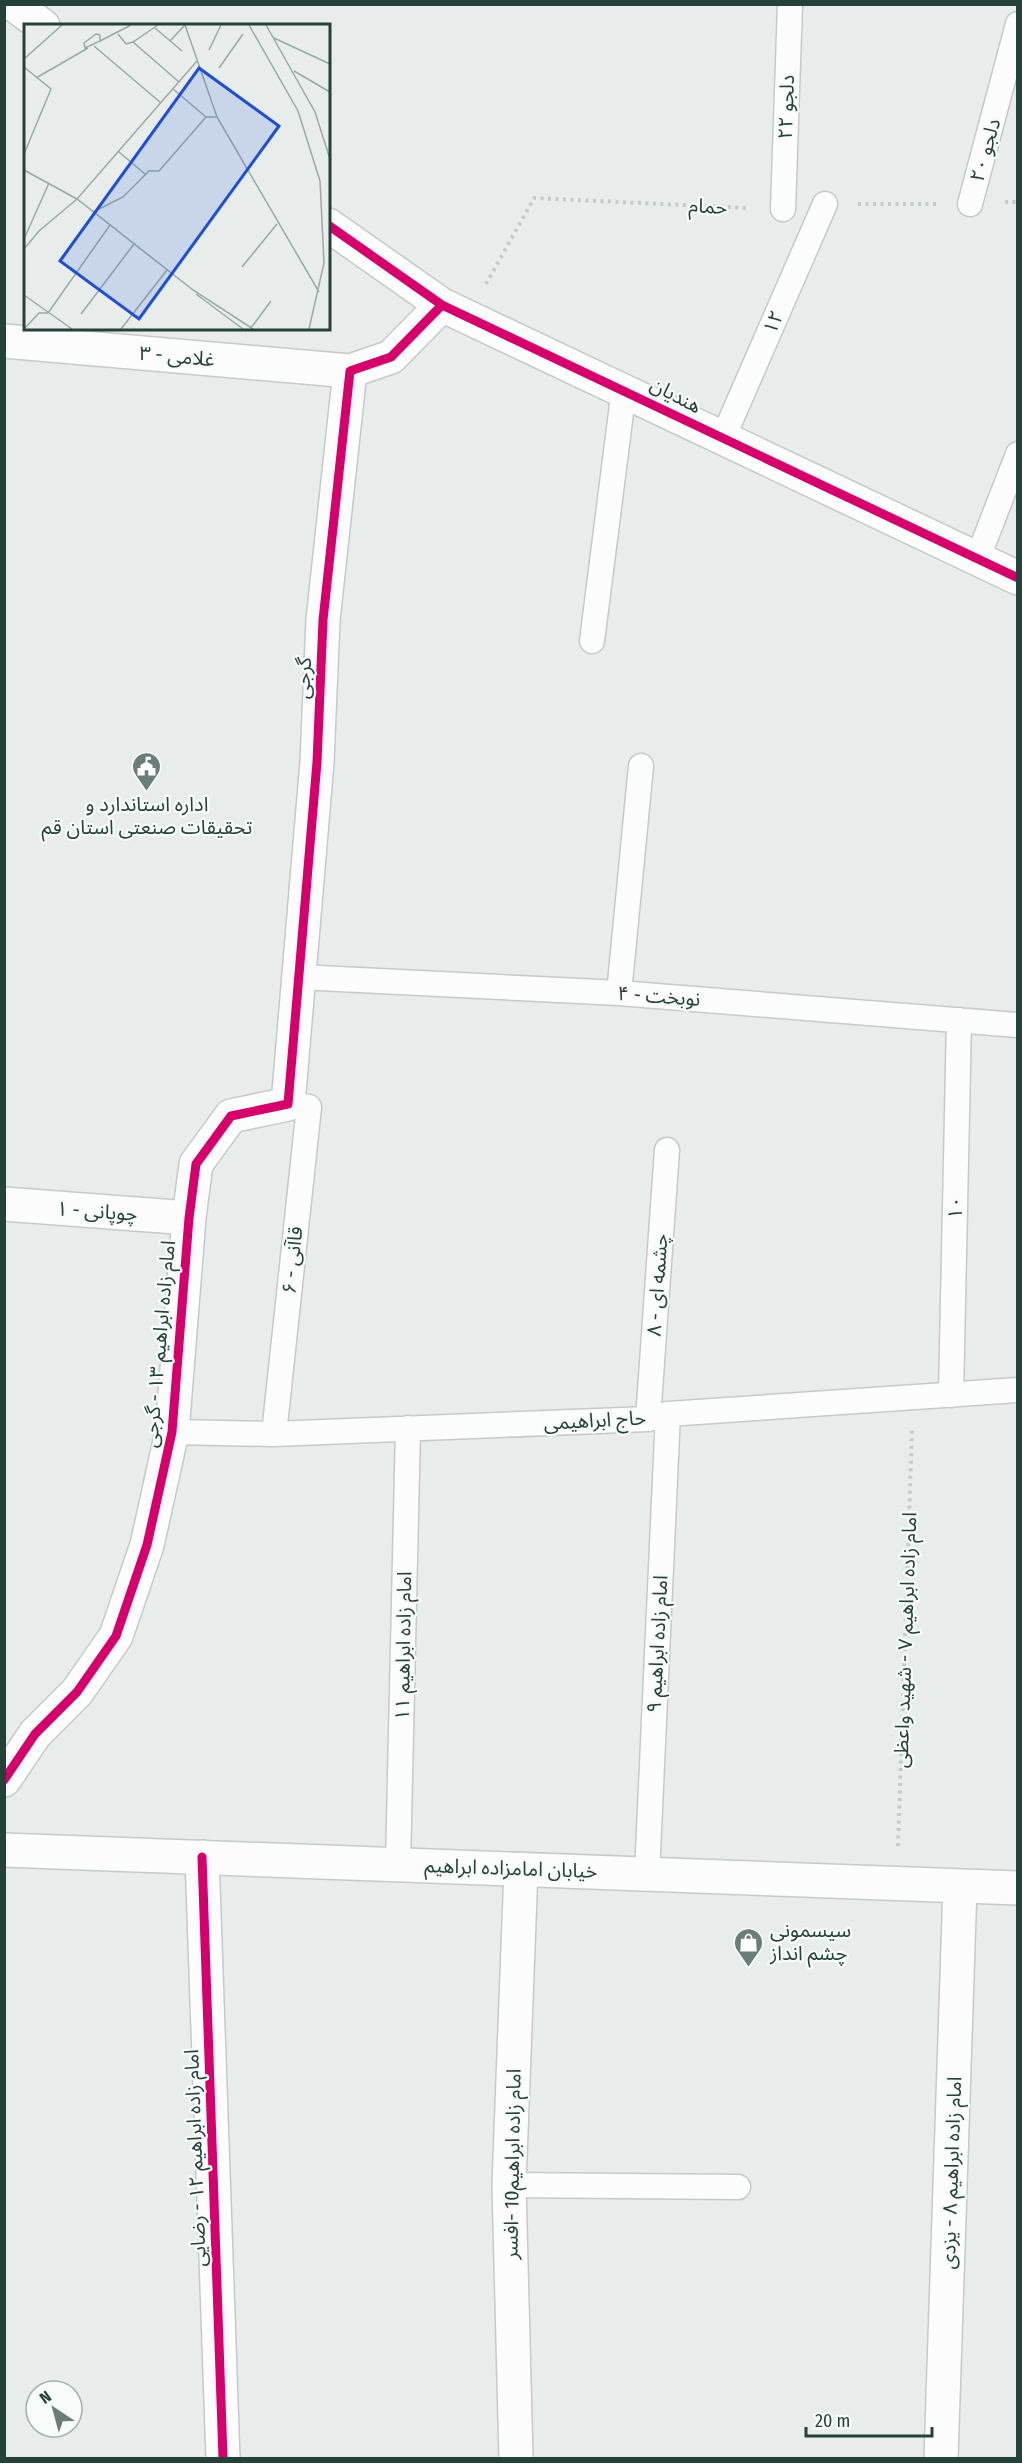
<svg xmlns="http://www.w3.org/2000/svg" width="1022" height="2463" viewBox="0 0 1022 2463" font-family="'Fira Sans Condensed','Noto Sans Arabic',sans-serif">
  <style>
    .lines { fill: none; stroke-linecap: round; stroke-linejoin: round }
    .lane-casing { stroke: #c5cac8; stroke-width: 27 }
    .street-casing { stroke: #c5cac8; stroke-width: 36 }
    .secondary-casing { stroke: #c3cbc8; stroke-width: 36 }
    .path { stroke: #c3ccca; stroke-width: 4; stroke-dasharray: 3 4.5; stroke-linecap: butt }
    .lane { stroke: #fcfcfc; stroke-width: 24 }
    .street { stroke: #fcfcfc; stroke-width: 33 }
    .secondary { stroke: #fcfcfc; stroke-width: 33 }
    .cycleway-casing { stroke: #f7fbf9; stroke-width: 13 }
    .cycleway { stroke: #d6006c; stroke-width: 9 }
    .labels { text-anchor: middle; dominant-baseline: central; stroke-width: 4.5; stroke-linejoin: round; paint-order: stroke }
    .street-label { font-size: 20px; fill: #24423a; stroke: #f7fbf9 }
    .poi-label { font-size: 20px; fill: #24423a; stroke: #f7fbf9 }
    .inset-road { fill: none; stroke: #9aa9a4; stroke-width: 1.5 }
    .view { fill: #1d4ed8; fill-opacity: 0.15; stroke: #1d4ed8; stroke-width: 3 }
    .inset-edge { fill: none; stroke: #24423a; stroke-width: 3 }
  </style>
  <rect width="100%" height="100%" fill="#e8edeb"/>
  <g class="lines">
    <defs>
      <path id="lane" d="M970,204L1018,24
        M783,209L790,4
        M722,440L825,204
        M977,560L1018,454
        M592,641L624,389
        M299,977L619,993L1018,1025
        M619,993L641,766
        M951,1395L959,1020
        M648,1419L667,1150
        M172,1432L274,1434L648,1419L668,1414L1018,1390
        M274,1434L309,1107L288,1104
        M398,1864L408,1428
        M647,1874L668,1414
        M509,2185L738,2187"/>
      <path id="street" d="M4,341L350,371
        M4,1204L189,1218
        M4,1780L35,1734L77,1692L116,1636L147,1545L172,1432L189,1218L196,1164L231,1116L288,1104L317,762L323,620L350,371L391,357L442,305
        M202,1857L223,2458
        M516,2458L509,2185L521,1869
        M941,2458L960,1887"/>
      <path id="secondary" d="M13,4L43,26
        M328,225L442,305L1018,578
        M4,1850L1018,1888"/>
    </defs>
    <!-- lane casing -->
    <use href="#lane" class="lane-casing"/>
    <!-- street casing -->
    <use href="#street" class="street-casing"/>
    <!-- secondary casing -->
    <use href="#secondary" class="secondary-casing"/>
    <!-- path -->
    <path class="path" d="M1005,202H1018
      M858,204H937
      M486,284L534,198L748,208
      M898,1846L912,1430"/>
    <!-- lane -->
    <use href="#lane" class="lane"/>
    <!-- street -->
    <use href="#street" class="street"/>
    <!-- secondary -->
    <use href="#secondary" class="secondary"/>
    <defs>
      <path id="cycleway" d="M328,225L442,305L1018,578
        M4,1780L35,1734L77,1692L116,1636L147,1545L172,1432L189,1218L196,1164L231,1116L288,1104L317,762L323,620L350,371L391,357L442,305
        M202,1857L223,2458"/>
    </defs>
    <!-- cycleway casing -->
    <use href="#cycleway" class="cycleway-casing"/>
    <!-- cycleway -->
    <use href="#cycleway" class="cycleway"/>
  </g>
  <!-- icons -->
  <defs>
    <symbol id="civic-pin" viewBox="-11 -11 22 30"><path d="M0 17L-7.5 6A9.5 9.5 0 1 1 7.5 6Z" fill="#697e78" stroke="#f7fbf9"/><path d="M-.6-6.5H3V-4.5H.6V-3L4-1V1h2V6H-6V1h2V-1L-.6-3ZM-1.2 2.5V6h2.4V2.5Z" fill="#fff"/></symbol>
    <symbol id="shop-pin" viewBox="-11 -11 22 30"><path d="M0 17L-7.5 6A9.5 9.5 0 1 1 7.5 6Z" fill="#697e78" stroke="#f7fbf9"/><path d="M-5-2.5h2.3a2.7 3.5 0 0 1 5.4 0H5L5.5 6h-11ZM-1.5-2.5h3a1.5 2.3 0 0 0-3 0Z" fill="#fff"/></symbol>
  </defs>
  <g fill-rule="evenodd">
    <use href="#civic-pin" x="130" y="750" width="33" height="45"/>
    <use href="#shop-pin" x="732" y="1926" width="33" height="45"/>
  </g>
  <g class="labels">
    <!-- street labels -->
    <g class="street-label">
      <text transform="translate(786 107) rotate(-88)">دلجو ۲۲</text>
      <text transform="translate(985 150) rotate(-74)">دلجو ۲۰</text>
      <text transform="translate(708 206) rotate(3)">حمام</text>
      <text transform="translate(773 322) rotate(-67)">۱۲</text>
      <text transform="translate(177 356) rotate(5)">۳ - غلامی</text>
      <text transform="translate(676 395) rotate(28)">هندیان</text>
      <text transform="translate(303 678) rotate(-87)">گرجی</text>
      <text transform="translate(659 996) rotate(4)">۴ - نوبخت</text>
      <text transform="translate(955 1208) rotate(-89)">۱۰</text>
      <text transform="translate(97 1211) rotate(4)">۱ - چوپانی</text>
      <text transform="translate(292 1260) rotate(-84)">۶ - قاآنی</text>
      <text transform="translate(657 1285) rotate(-86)">۸ - چشمه ای</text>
      <text transform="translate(159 1344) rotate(-85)">امام زاده ابراهیم ۱۳ - گرجی</text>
      <text transform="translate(595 1420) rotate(-3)">حاج ابراهیمی</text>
      <text transform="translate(905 1640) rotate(-88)">امام زاده ابراهیم ۷ - شهید واعظی</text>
      <text transform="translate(657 1644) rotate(-87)">امام زاده ابراهيم ۹</text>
      <text transform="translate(403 1646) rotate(-89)">امام زاده ابراهیم ۱۱</text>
      <text transform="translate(511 1868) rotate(2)">خیابان امامزاده ابراهیم</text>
      <text transform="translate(195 2158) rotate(-92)">امام زاده ابراهیم ۱۲ - رضایی</text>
      <text transform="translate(512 2164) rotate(-89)">امام زاده ابراهیم10 -افسر</text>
      <text transform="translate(951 2173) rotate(-88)">امام زاده ابراهیم ۸ - یزدی</text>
    </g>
    <!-- poi labels -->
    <g class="poi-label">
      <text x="147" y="804">اداره استاندارد و<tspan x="147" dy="23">تحقیقات صنعتی استان قم</tspan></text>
      <text x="770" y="1930" text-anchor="start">سیسمونی<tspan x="770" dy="23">چشم انداز</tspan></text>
    </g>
  </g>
  <!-- overview -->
  <g transform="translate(24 24)">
    <rect width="306" height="306" fill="#e8edeb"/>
    <path class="inset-road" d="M161,1L193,93L295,268M225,1L274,87L296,157L300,239L285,305M242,1L291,88L306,135M131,4L158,27M72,10L76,11V17L61,24L60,19ZM94,10L102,20L109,18L134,1M250,14L306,40M76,17L107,1M146,17L161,1M109,18L155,58M70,22L137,79M185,26L197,1M0,35L38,1M0,43L27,65L0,130M195,44L219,10M270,47L306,68M12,54L64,24M149,65L182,93M95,128L121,150M0,146L53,175L169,266L229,305M69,188L99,173L125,147H135L182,93H193M0,215L25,159M0,225L15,207L53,175L173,37M218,243L253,200M172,270L219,305M0,271L48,305M24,289L86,201M57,290L110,220M227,304L247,277M0,305L15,289H24M97,305L143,246"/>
    <path class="view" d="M175,44L255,102L115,295L36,237Z"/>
    <rect width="306" height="306" class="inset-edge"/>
  </g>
  <!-- border -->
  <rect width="1022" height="2463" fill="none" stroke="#24423a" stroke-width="12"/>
  <!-- north arrow -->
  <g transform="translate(54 2409) rotate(324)"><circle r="28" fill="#f7fbf9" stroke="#a3b1ad" stroke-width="1.5"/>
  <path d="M0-4.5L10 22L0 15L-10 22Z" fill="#697e78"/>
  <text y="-9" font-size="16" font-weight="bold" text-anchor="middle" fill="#24423a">N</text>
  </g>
  <!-- scale -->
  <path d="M806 2427v9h126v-9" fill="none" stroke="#24423a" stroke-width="3"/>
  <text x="815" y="2427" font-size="18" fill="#24423a" stroke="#f7fbf9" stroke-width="4.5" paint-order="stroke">20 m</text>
</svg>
